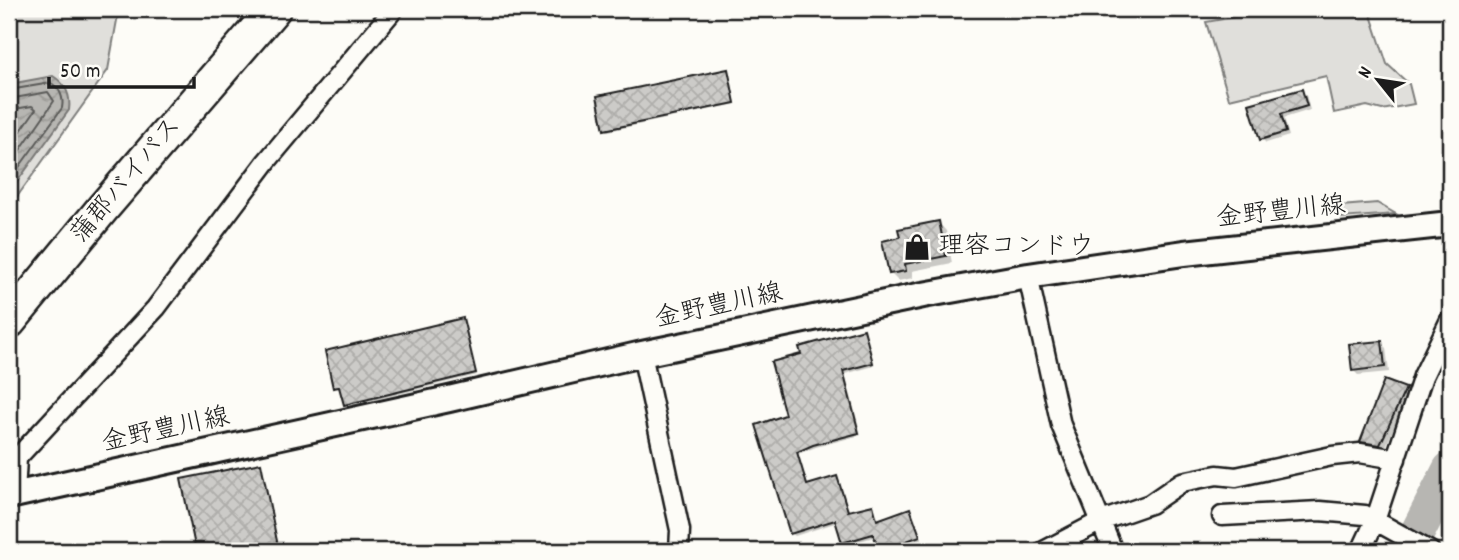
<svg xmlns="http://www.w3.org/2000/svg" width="1459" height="560" viewBox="0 0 1459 560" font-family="Dekko,'Klee One',sans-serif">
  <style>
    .green { fill: #e0dfdb; stroke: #7e7e7c; stroke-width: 2 }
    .water { fill: url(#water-waves); stroke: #797876; stroke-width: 2 }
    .shadow { fill: #0003 }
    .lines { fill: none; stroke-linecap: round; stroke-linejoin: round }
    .shore { stroke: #5a5a58; stroke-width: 2 }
    .river { stroke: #b7b6b2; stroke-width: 35 }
    .building { fill: url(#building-cross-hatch); stroke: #1c1c1c; stroke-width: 2 }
    .street-casing { stroke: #1c1c1c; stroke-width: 23 }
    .secondary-casing { stroke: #1c1c1c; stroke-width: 30 }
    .highway-casing { stroke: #1c1c1c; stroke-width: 37 }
    .street { stroke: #fdfcf7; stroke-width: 18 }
    .secondary { stroke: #fdfcf7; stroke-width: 24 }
    .highway { stroke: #fdfcf7; stroke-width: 32 }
    .labels { text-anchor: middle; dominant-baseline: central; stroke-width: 5; stroke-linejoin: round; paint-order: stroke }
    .street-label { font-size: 26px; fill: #1c1c1c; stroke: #fdfcf7 }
    .poi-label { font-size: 26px; fill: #1c1c1c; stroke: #fdfcf7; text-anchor: start }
  </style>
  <defs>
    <pattern id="water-waves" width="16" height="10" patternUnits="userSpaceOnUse" patternTransform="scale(1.75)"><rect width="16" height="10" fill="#b7b6b2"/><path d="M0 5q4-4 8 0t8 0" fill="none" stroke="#9d9c98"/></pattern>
    <pattern id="building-cross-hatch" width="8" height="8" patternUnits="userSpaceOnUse" patternTransform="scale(1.75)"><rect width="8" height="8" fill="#cccbc8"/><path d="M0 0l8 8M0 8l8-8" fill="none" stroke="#afaeab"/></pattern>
  </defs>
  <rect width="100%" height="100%" fill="#fdfcf7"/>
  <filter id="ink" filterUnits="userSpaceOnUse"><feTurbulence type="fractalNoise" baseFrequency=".0143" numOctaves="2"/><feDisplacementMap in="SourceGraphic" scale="14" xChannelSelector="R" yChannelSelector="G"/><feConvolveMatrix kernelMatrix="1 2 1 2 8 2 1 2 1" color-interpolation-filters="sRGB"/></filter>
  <g filter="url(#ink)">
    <!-- green -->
    <path class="green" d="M9,9H119L108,70L9,208Z
      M1282,9H1369L1387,64L1409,84L1414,104L1382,110L1367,106L1334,113L1326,76L1229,99L1206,22Z
      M1377,203L1396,214L1341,218V206Z"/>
    <!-- water -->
    <path class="water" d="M53,76C66,84 71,95 69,110L9,193V84Z"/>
    <!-- shadow -->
    <path class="shadow" d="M728,70L736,104L608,131L606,129Z
      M1301,91L1306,95L1310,110L1284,118L1289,136L1266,143L1262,139L1251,105Z
      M939,223L946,231L952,263L912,271L913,278L898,281L890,273L902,239Z
      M462,320L477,375L347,406L345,404L342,388L335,387Z
      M863,331L866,334L874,366L845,374L861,435L816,447L798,454L808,486L836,478L839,481L849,513L872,507L878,521L909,510L912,512L922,539L889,551L881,550L874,537L846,545L838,522L795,536L792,534L758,426L787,417L803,355Z
      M1381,343L1386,348L1389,372L1358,375L1353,370Z
      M1405,390L1410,395L1403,411L1401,410L1385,449L1367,446L1362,441Z
      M261,464L280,551H198L183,481Z"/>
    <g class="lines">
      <!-- shore -->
      <path class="shore" d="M9,90L51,83C60,88 64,98 62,108L9,181
        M9,99L48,92L54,101L9,166
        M9,110L32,106L36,109L9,148"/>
      <!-- river -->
      <path class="river" d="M1408,551L1450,469"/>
    </g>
    <!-- building -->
    <path class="building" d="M728,69L735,103L604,130L597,96Z
      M1302,89L1307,106L1281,114L1286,132L1260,140L1249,104Z
      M939,221L946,256L905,264L906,271L889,274L882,241L900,237L898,229Z
      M463,318L476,373L344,405L339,387L333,388L325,351Z
      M864,329L873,363L843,371L859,433L813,445L797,452L807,485L837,476L848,511L873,505L877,520L910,508L920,536L880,551L873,534L842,543L835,520L790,534L756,425L785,415L771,362L801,354L799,347Z
      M1382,341L1385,367L1352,371L1349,344Z
      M1384,380L1406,388L1380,445L1360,442Z
      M261,463L279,551H196L181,479Z"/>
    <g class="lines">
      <defs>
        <path id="street" d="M1028,276L1061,425L1113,551
          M642,354L680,530L679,551
          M15,494L17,458L156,308L267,161L394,9
          M1222,516L1320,511L1365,515L1430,551
          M1044,551L1101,521L1150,504L1182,482L1217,475L1236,477L1332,456L1360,453L1396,459
          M1361,551L1375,521L1423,376L1450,320"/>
        <path id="secondary" d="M9,496L449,399L642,354L923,295L1028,276L1184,253L1450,224"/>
        <path id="highway" d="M9,322L103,208L274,9"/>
      </defs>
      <!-- street casing -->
      <use href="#street" class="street-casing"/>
      <!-- secondary casing -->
      <use href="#secondary" class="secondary-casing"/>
      <!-- highway casing -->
      <use href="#highway" class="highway-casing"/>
      <!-- street -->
      <use href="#street" class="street"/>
      <!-- secondary -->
      <use href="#secondary" class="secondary"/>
      <!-- highway -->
      <use href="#highway" class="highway"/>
    </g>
  </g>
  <!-- icons -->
  <defs>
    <symbol id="shop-bare" viewBox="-9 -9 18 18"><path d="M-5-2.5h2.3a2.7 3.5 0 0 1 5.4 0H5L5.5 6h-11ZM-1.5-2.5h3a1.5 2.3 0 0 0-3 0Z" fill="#1c1c1c" stroke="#fdfcf7" stroke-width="2.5" paint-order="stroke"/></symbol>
  </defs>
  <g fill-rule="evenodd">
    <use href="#shop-bare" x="898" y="228" width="38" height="38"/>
  </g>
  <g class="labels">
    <!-- street labels -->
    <g class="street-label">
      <text transform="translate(127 181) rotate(-50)">蒲郡バイパス</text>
      <text transform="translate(1281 213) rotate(-6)">金野豊川線</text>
      <text transform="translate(719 307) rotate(-12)">金野豊川線</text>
      <text transform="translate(166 431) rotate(-12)">金野豊川線</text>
    </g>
    <!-- poi labels -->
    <g class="poi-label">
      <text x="938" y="247">理容コンドウ</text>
    </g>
  </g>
  <!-- margin -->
  <rect width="1459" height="560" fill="none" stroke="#fdfcf7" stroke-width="35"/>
  <rect x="18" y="18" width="1424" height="525" fill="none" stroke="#1c1c1c" stroke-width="2.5" filter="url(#ink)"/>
  <!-- north arrow -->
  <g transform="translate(1378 80) rotate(300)" stroke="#fdfcf7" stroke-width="5" paint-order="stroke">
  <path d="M0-5L12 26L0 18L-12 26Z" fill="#1c1c1c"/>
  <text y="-10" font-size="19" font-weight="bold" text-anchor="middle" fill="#1c1c1c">N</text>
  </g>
  <!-- scale -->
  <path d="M49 77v10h145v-10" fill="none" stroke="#1c1c1c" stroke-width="3.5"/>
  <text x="60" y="77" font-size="21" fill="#1c1c1c" stroke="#fdfcf7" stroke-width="5" paint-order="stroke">50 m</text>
</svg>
